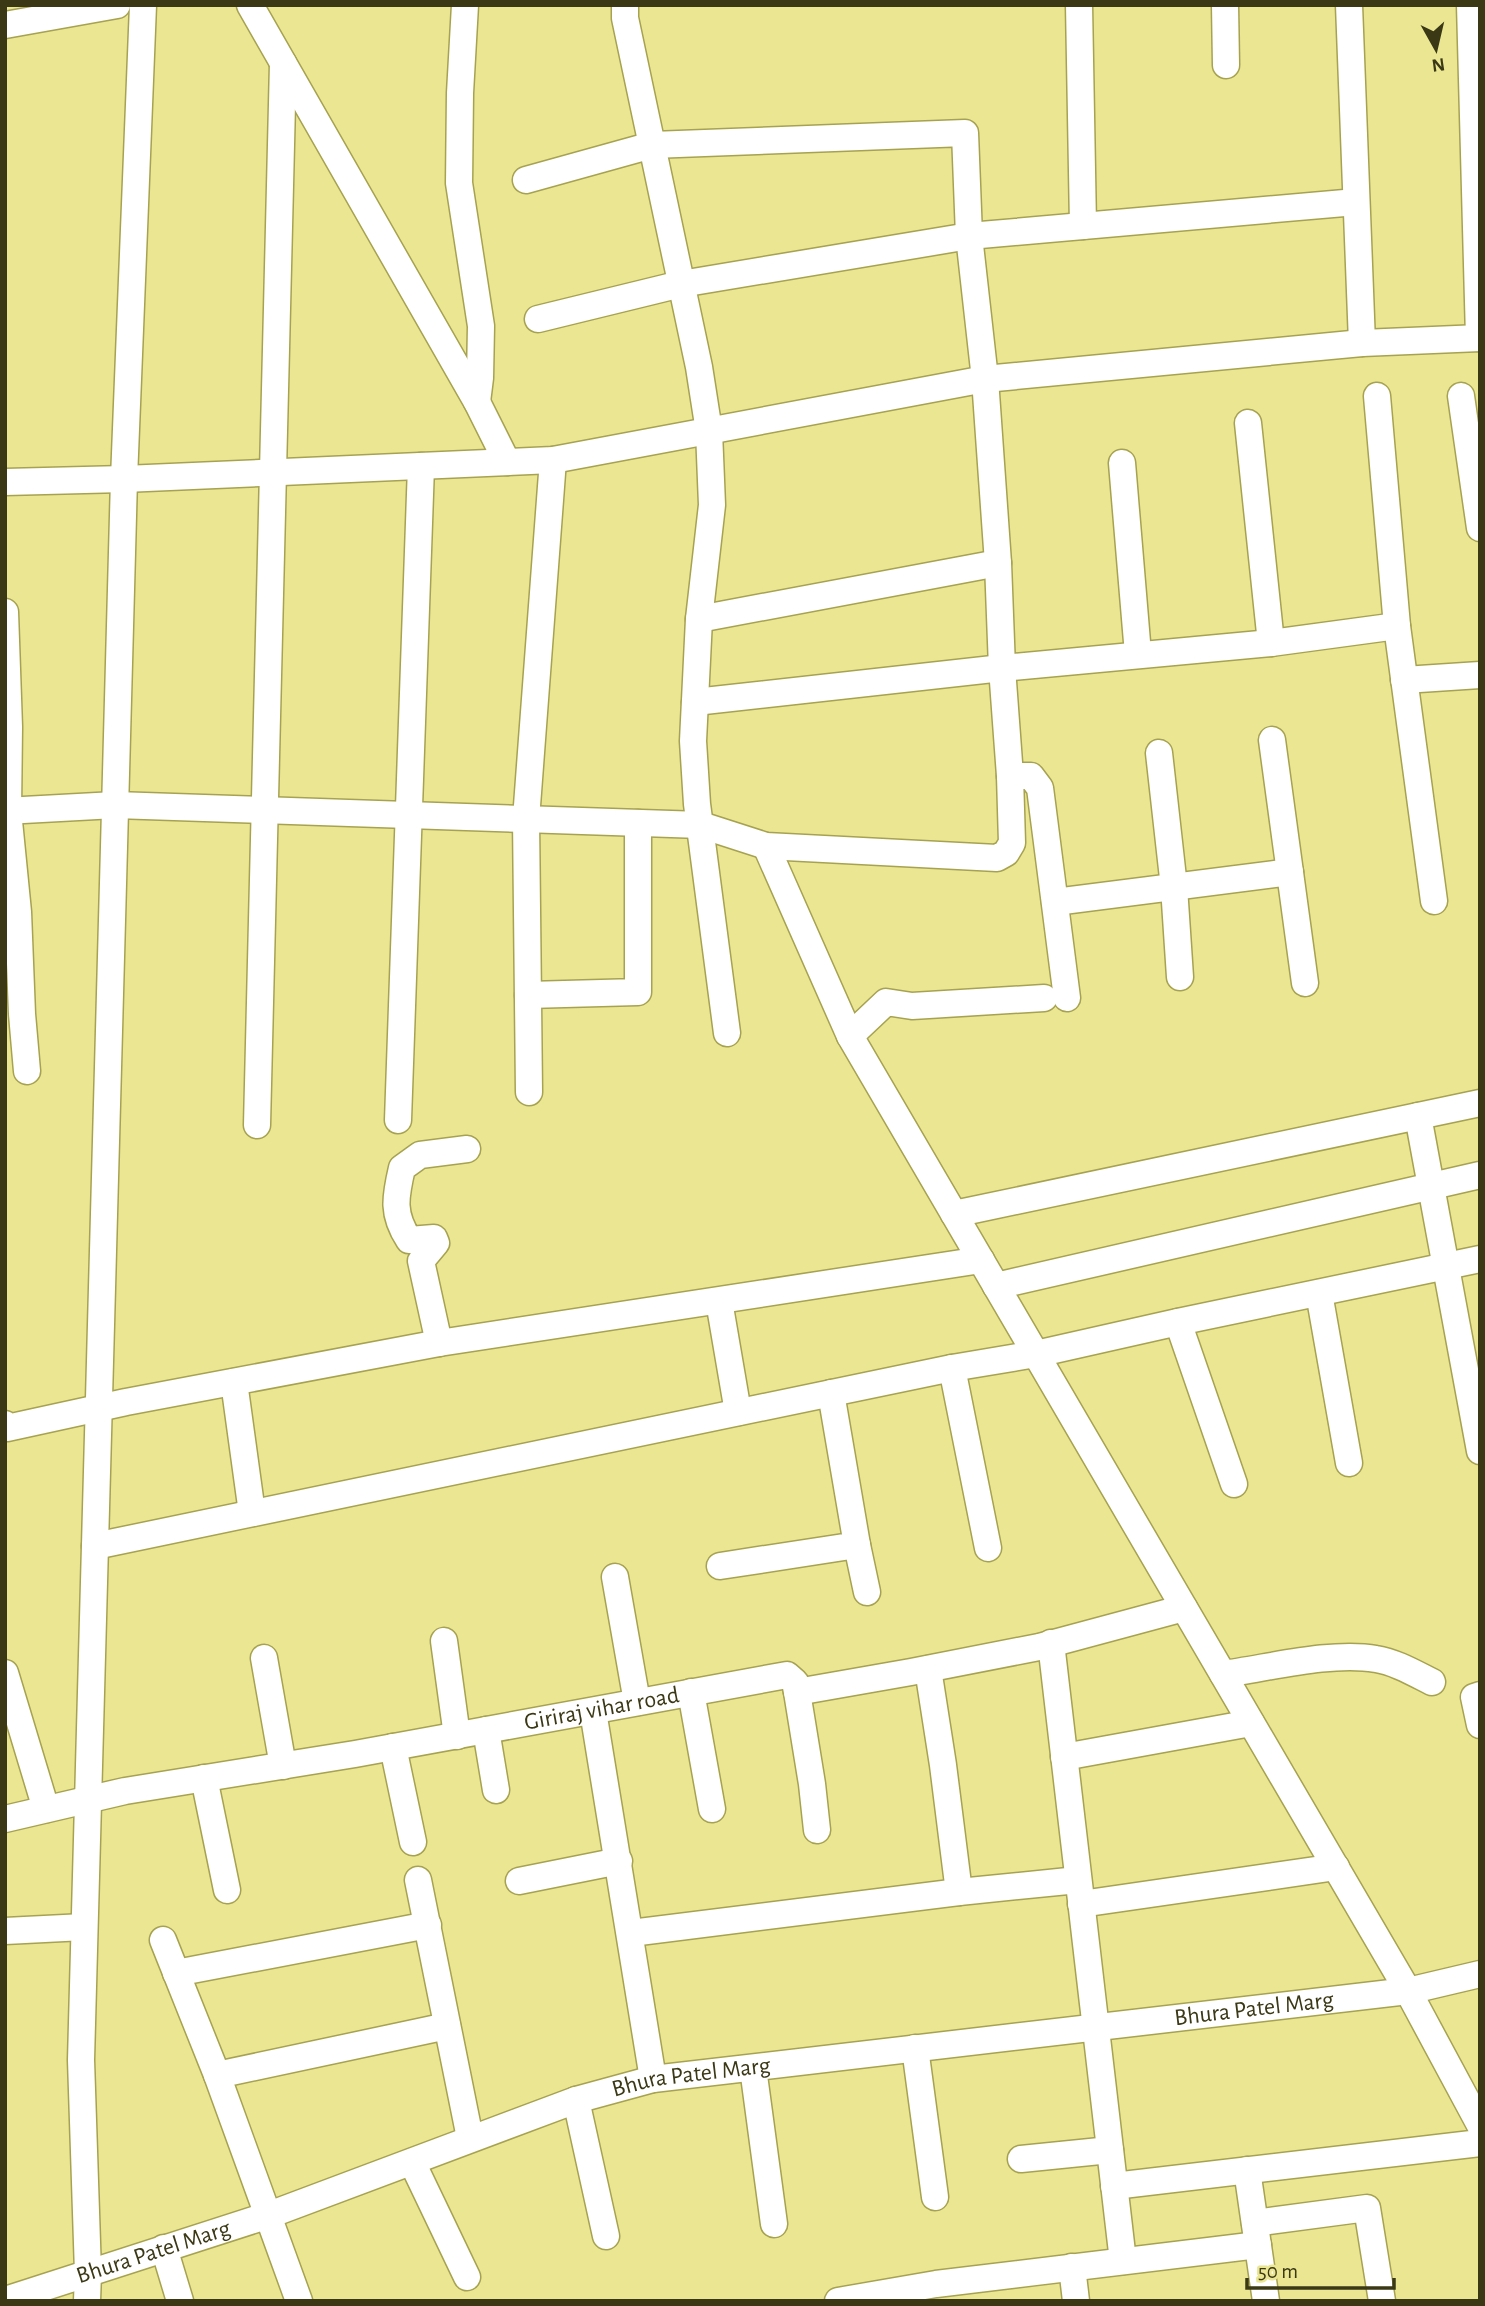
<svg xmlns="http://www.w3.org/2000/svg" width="1485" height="2306" viewBox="0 0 1485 2306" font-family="'Alegreya Sans',sans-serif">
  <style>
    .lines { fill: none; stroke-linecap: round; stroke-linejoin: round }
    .minor-casing { stroke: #a7a250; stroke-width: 29 }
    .minor { stroke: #fff; stroke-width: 26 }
    .labels { text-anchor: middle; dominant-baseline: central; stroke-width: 6; stroke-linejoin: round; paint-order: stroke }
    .street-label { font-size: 24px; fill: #3a3815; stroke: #eae692 }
  </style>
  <rect width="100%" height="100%" fill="#eae692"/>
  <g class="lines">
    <defs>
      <g id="minor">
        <path d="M250,5L477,402L507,462"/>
        <path d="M465,5L460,93L459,183L481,326L480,378L477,402"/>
        <path d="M625,5V18L699,367L709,431L712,505L699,619L693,741L697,804L727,1033"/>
        <path d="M1079,5L1083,226"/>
        <path d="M1225,5L1226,65"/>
        <path d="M1349,5L1362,343"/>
        <path d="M1470,5L1479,338"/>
        <path d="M5,25L117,5"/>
        <path d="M538,319L681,284L969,236L1356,202"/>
        <path d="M1377,396L1397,626L1434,901"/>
        <path d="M1461,396L1480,528"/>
        <path d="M1248,423L1271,643"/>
        <path d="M1122,463L1138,654"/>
        <path d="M5,482L124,479L553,460L985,379L1362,343L1480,338"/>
        <path d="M5,612L9,727L8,811L18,912L22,1014L27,1071"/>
        <path d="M699,619L998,563"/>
        <path d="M1404,680L1480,675"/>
        <path d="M695,702L1002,668L1271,643L1397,626"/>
        <path d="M1272,740L1305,983"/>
        <path d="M1159,753L1174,887L1180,977"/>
        <path d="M1010,776H1031L1040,788L1067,998"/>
        <path d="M5,811L115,805L701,825L766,846L997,858L1006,853L1012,843L1010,776L1002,668L998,563L985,379L969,236L965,133L652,145L526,180"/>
        <path d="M766,846L850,1036L886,1002L912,1006L1044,998"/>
        <path d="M1055,902L1290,872"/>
        <path d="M528,995L638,992V823"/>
        <path d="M850,1036L1408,1991L1480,2125"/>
        <path d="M529,1092L526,819L553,460"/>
        <path d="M1418,1116L1480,1451"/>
        <path d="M398,1120L421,466"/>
        <path d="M257,1125L283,63"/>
        <path d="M954,1214L1480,1103"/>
        <path d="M996,1286L1480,1175"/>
        <path d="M1319,1293L1349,1463"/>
        <path d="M719,1301L738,1412"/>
        <path d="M1178,1322L1234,1484"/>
        <path d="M439,1343L421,1261L436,1243L434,1238L409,1240C392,1214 395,1198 402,1168L420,1155L467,1149"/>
        <path d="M952,1368L988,1548"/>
        <path d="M234,1382L252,1513"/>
        <path d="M5,1424L7,1428L126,1402L439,1343L981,1260"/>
        <path d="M857,1545L867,1592"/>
        <path d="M95,1546L952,1368L1036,1354L1178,1322L1480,1259"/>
        <path d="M720,1566L857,1545L831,1393"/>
        <path d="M615,1577L637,1702"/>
        <path d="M444,1641L457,1736"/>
        <path d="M1051,1643L1123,2261"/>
        <path d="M264,1658L283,1766"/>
        <path d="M928,1669L943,1765L959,1892"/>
        <path d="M5,1673L46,1809"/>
        <path d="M1223,1674C1268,1668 1332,1651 1376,1659C1395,1662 1414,1673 1432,1682"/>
        <path d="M691,1692L712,1809"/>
        <path d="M797,1692L812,1784L817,1830"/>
        <path d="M1480,1695L1474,1697L1480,1725"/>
        <path d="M593,1711L653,2079"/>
        <path d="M486,1730L496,1790"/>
        <path d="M393,1747L413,1842"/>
        <path d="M1064,1757L1251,1723"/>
        <path d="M204,1778L227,1890"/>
        <path id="s1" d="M5,1819L125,1791L355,1754L787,1675L795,1682L797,1692L911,1672L1039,1647L1184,1608"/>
        <path d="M418,1880L470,2138"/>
        <path d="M519,1881L619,1861"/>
        <path d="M1081,1904L1336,1867"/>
        <path d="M5,1931L84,1927"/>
        <path d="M631,1933L959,1892L1078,1880"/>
        <path d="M163,1940L217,2075L299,2301"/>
        <path d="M176,1973L428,1925"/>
        <path d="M915,2048L935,2197"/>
        <path d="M753,2068L774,2224"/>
        <path d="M217,2075L447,2026"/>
        <path d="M576,2100L606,2236"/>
        <path d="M1021,2159L1110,2150"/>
        <path d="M412,2162L467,2277"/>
        <path d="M1247,2170L1266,2301"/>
        <path d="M1114,2186L1480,2143"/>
        <path d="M1255,2223L1367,2208L1382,2301"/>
        <path d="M164,2248L180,2301"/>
        <path d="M1072,2267L1076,2301"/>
        <path id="s2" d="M5,2300L269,2215L576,2100L653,2079L1408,1991L1480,1974"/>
        <path d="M87,2301L88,2273L81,2060L124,479L143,5"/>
        <path d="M838,2301L936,2284L1258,2245"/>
      </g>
    </defs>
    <!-- minor casing -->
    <use href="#minor" class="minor-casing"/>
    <!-- minor -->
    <use href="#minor" class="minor"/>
  </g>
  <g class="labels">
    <!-- street labels -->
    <g class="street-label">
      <text stroke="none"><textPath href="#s1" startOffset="607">Giriraj vihar road</textPath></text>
      <text stroke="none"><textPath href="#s2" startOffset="1290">Bhura Patel Marg</textPath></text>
      <text stroke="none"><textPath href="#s2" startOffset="723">Bhura Patel Marg</textPath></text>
      <text stroke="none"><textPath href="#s2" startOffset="156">Bhura Patel Marg</textPath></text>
    </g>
  </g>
  <!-- border -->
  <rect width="1485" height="2306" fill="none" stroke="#3a3815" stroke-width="14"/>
  <!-- north arrow -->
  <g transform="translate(1436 49) rotate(172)" stroke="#eae692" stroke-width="5" paint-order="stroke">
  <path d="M0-5L12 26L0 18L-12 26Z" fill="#3a3815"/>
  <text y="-10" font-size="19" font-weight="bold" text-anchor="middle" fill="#3a3815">N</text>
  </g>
  <!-- scale -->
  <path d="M1247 2278v10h147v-10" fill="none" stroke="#3a3815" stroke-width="3.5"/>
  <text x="1258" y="2278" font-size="21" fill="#3a3815" stroke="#eae692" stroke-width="5" paint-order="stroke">50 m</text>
</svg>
